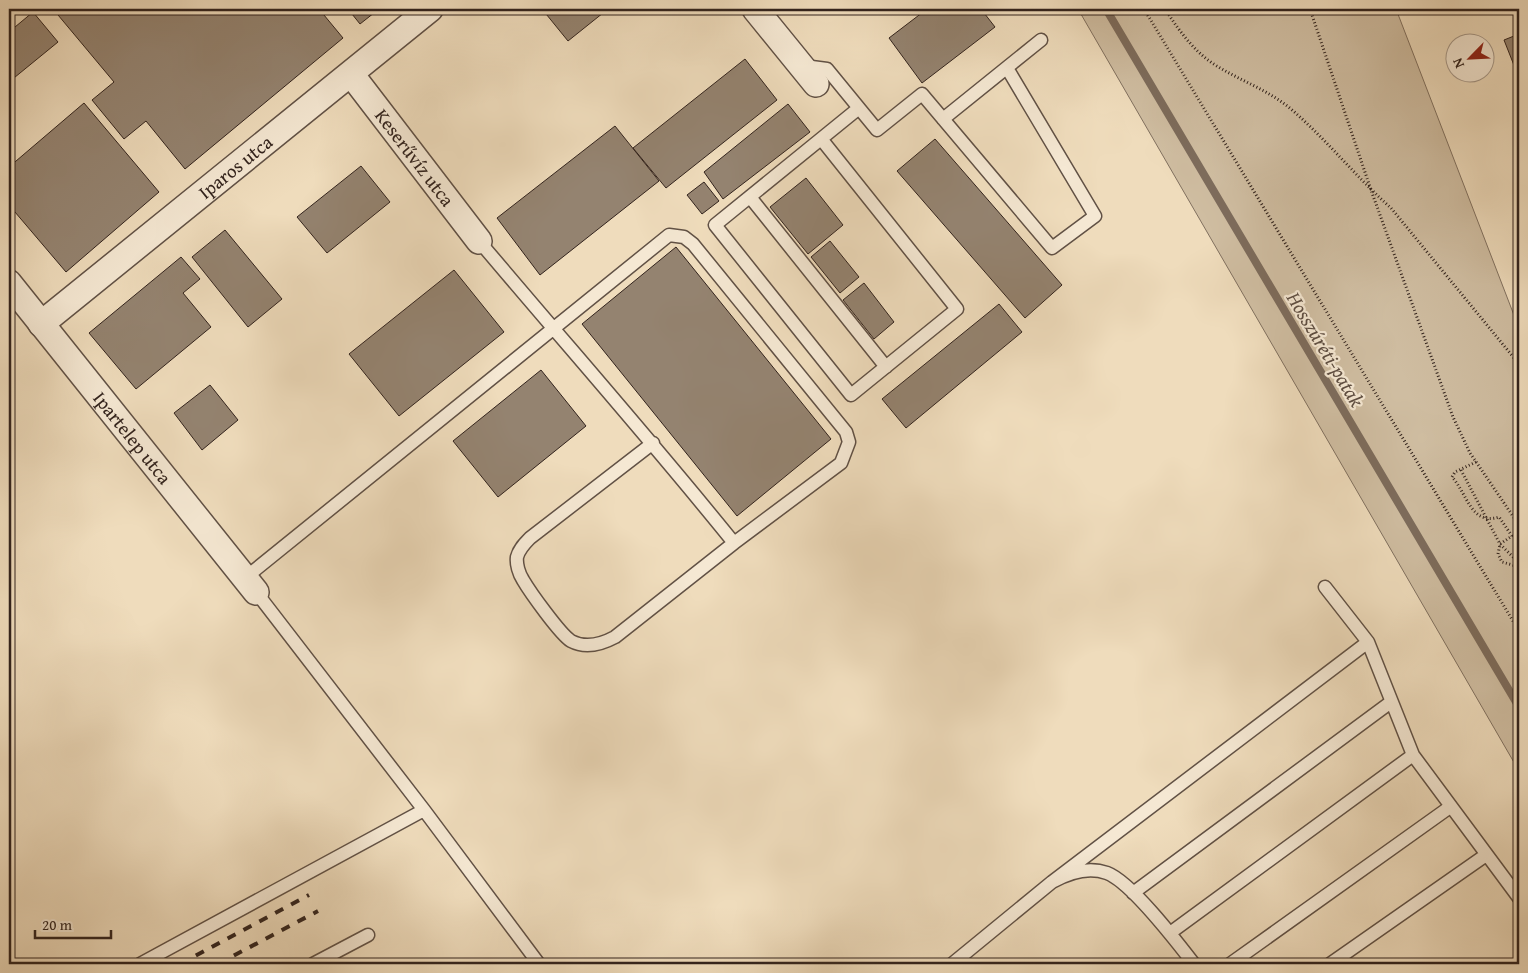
<svg xmlns="http://www.w3.org/2000/svg" width="1528" height="973" viewBox="0 0 1528 973" font-family="'Gentium Book Plus',serif">
  <style>
    .green { fill: #cfbda1; stroke: #80705f }
    .lines { fill: none; stroke-linecap: round; stroke-linejoin: round }
    .stream { stroke: #7d6c5c; stroke-width: 8 }
    .building { fill: #948370; stroke: #32231d }
    .lane-casing { stroke: #615145; stroke-width: 15 }
    .street-casing { stroke: #615145; stroke-width: 28 }
    .path { stroke: #32231d; stroke-width: 3; stroke-dasharray: 1 2.5; stroke-linecap: butt }
    .lane { stroke: #f5e8d3; stroke-width: 12 }
    .street { stroke: #f5e8d3; stroke-width: 25 }
    .rail { stroke: #32231d; stroke-width: 4; stroke-dasharray: 9 9; stroke-linecap: butt }
    .labels { text-anchor: middle; dominant-baseline: central; stroke-width: 4.5; stroke-linejoin: round; paint-order: stroke }
    .street-label { font-size: 19px; fill: #32231d; stroke: #f5e8d3 }
    .water-label { font-size: 20px; font-style: italic; fill: #5e4e42; stroke: #f5e8d3 }
  </style>
  <rect width="100%" height="100%" fill="#efdcbc"/>
  <filter id="stains"><feTurbulence type="fractalNoise" baseFrequency=".004" numOctaves="4"/><feColorMatrix values="0 0 0 0 .2 0 0 0 0 .09 0 0 0 0 .02 0 0 0 .5 -.17"/></filter>
  <radialGradient id="worn" r=".72"><stop offset=".6" stop-color="#630" stop-opacity="0"/><stop offset="1" stop-color="#630" stop-opacity=".3"/></radialGradient>
  <!-- green -->
  <path class="green" d="M1078,9H1396L1517,323H1519V771Z"/>
  <g class="lines">
    <!-- stream -->
    <path class="stream" d="M1106,9L1519,707"/>
  </g>
  <!-- building -->
  <path class="building" d="M53,9H319L343,38L185,169L146,121L124,139L92,100L114,82Z
    M348,9H379L360,24Z
    M542,9H608L568,41Z
    M927,9H981L995,27L922,83L889,38Z
    M33,12L58,42L9,82V32Z
    M1519,34V78L1504,40Z
    M745,59L777,100L666,188L633,148Z
    M84,103L159,192L66,272L9,205V167Z
    M788,104L810,132L723,199L704,172Z
    M615,126L659,181L540,275L497,218Z
    M935,139L1062,285L1025,318L897,171Z
    M361,166L390,202L327,253L297,217Z
    M806,178L843,225L808,254L770,207Z
    M704,182L719,201L702,214L687,195Z
    M225,230L282,299L248,327L192,257Z
    M830,241L859,277L840,293L811,257Z
    M676,247L831,439L737,516L582,324Z
    M181,257L200,279L183,293L211,327L136,389L89,333Z
    M454,270L504,332L399,416L349,354Z
    M864,283L894,322L874,339L843,300Z
    M999,304L1022,332L906,428L882,399Z
    M541,370L586,426L498,497L453,441Z
    M210,385L238,420L202,450L174,413Z"/>
  <g class="lines">
    <defs>
      <path id="lane" d="M804,66L827,69L877,130L922,94L1052,248L1095,216L1007,68
        M943,119L1041,40
        M822,140L957,309L851,395L715,225L859,108
        M750,197L886,367
        M653,443L530,538C525,543 519,549 517,557C516,564 519,574 523,580C530,592 560,634 571,641C586,649 602,644 615,637L734,543
        M245,578L669,235L684,237L693,244L846,432L849,442L841,463L734,543C651,440 564,342 479,241
        M1325,587L1368,642L1413,755L1519,898
        M256,592L424,810L539,964
        M1052,882L1368,642
        M1133,893L1391,702
        M1170,933L1413,755
        M140,964L424,810
        M313,964L368,935
        M952,964L1052,882C1068,873 1088,866 1107,873C1131,882 1177,942 1194,964
        M1230,964L1450,807
        M1330,964L1486,855"/>
      <g id="street">
        <path d="M755,9L816,84"/>
        <path id="s1" d="M351,74L479,241"/>
        <path id="s2" d="M9,283L256,592"/>
        <path id="s3" d="M41,324L430,9"/>
      </g>
    </defs>
    <!-- lane casing -->
    <use href="#lane" class="lane-casing"/>
    <!-- street casing -->
    <use href="#street" class="street-casing"/>
    <!-- path -->
    <path class="path" d="M1144,9L1519,631
      M1165,9C1178,29 1192,49 1212,63C1238,80 1267,89 1291,109C1327,140 1356,177 1391,208L1519,364
      M1310,9L1371,190L1453,417L1470,453L1519,525
      M1476,462L1455,472L1452,477C1467,493 1471,526 1499,517L1512,536L1500,544L1498,554L1502,562L1516,566
      M1461,470L1500,544L1516,560
      M1519,558L1516,560V566L1519,569"/>
    <!-- lane -->
    <use href="#lane" class="lane"/>
    <!-- street -->
    <use href="#street" class="street"/>
    <!-- rail -->
    <path class="rail" d="M180,964L309,895
      M218,964L318,911"/>
  </g>
  <g class="labels">
    <!-- street labels -->
    <g class="street-label">
      <text stroke="none"><textPath href="#s1" startOffset="105">Keserűvíz utca</textPath></text>
      <text stroke="none"><textPath href="#s3" startOffset="250">Iparos utca</textPath></text>
      <text stroke="none"><textPath href="#s2" startOffset="198">Ipartelep utca</textPath></text>
    </g>
    <!-- water labels -->
    <g class="water-label">
      <text transform="translate(1326 349) rotate(59)">Hosszúréti-patak</text>
    </g>
  </g>
  <!-- margin -->
  <rect width="1528" height="973" fill="none" stroke="#efdcbc" stroke-width="30"/>
  <rect x="10" y="10" width="1508" height="953" fill="none" stroke="#32231d" stroke-width="2.5"/>
  <rect x="15" y="15" width="1498" height="943" fill="none" stroke="#32231d"/>
  <!-- north arrow -->
  <g transform="translate(1470 58) rotate(246)"><circle r="24" fill="#f5e8d3" stroke="#a7998a"/>
  <path d="M0-4L9 19L0 12L-9 19Z" fill="#8f2418"/>
  <text y="-8" font-size="14" font-weight="bold" text-anchor="middle" fill="#32231d">N</text>
  </g>
  <!-- scale -->
  <path d="M35 930v8h76v-8" fill="none" stroke="#32231d" stroke-width="2.5"/>
  <text x="42" y="930" font-size="15" fill="#32231d" stroke="#f5e8d3" stroke-width="4" paint-order="stroke">20 m</text>
  <rect width="100%" height="100%" filter="url(#stains)"/>
  <rect width="100%" height="100%" fill="url(#worn)"/>
</svg>
